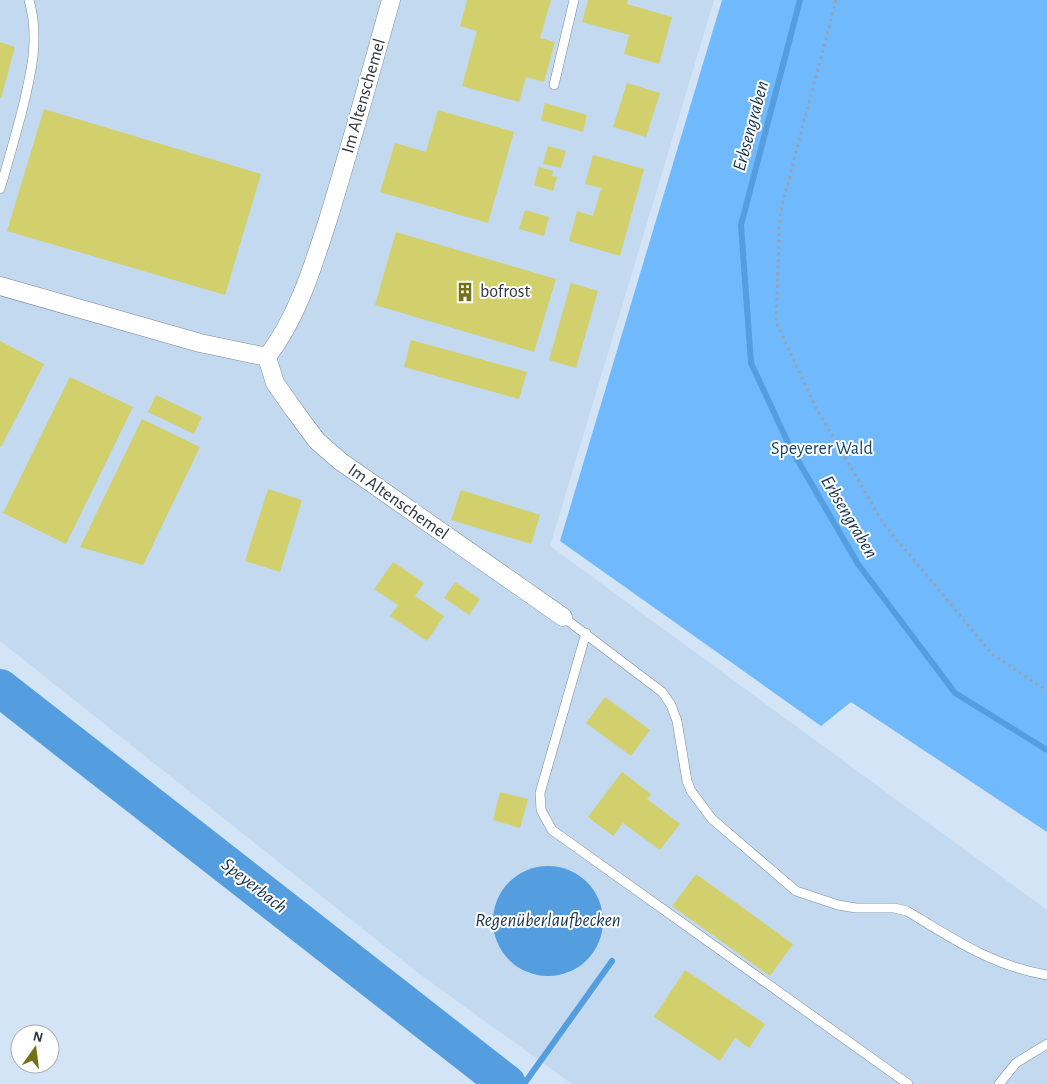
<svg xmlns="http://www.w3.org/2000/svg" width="1047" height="1084" viewBox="0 0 1047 1084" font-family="'Alegreya Sans',sans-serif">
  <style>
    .built { fill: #c2d9f0 }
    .forest { fill: #70b9fd }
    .water { fill: #549ddf }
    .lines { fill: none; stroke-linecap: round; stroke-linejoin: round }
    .stream { stroke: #549ddf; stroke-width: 6 }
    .river { stroke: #549ddf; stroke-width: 38 }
    .building { fill: #d1d06d }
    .lane-casing { stroke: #7a8a9a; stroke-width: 10 }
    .street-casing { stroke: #7a8a9a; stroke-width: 19 }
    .path { stroke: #96a4b1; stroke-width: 3; stroke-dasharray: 2.5 4; stroke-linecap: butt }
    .lane { stroke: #fff; stroke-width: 9 }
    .street { stroke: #fff; stroke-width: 18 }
    .labels { text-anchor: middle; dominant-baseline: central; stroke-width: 4; stroke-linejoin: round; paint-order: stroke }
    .street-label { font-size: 18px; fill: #2d343b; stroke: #fff }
    .poi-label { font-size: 18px; fill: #2d343b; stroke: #fff; text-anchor: start }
    .park-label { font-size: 18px; fill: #0f4570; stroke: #fff }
    .water-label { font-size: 19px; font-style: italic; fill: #14324d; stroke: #fff }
  </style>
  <rect width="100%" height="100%" fill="#d2e4f5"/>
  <!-- built -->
  <path class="built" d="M0,0H714L550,546L1047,910V1084H572L421,975L0,641Z"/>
  <!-- forest -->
  <path class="forest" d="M722,0H1047V832L851,702L821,726L560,541Z"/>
  <!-- water -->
  <path class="water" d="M493 921a55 55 0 1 1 110 0a55 55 0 1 1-110 0Z"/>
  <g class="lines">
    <!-- stream -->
    <path class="stream" d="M800,0L741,225L751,363L790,447L858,564L955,693L1047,750
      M524,1084L612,961"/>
    <!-- river -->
    <path class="river" d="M0,688L507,1084"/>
  </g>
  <!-- building -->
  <path class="building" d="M467,0H551L540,38L555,42L544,82L526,77L519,102L462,86L477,31L460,26Z
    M588,0H628L627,4L672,17L659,64L624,54L629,35L582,22Z
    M0,42L15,47L1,98H0Z
    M627,83L660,93L646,137L613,127Z
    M545,103L587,115L583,132L541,120Z
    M44,109L261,174L225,295L7,231Z
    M438,110L514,132L488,223L380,192L395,143L426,152Z
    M548,146L566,151L561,168L543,164Z
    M593,155L644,169L620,256L569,241L577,211L593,216L601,188L585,184Z
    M539,167L553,171L552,176L557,177L553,191L534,185Z
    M525,210L549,217L544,236L519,229Z
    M396,232L556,279L534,352L375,305Z
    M571,283L598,291L576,368L549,360Z
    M411,340L527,372L519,399L404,367Z
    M0,341L44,364L1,447L0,446Z
    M70,377L133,407L66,544L3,513Z
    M156,395L202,417L194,434L148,412Z
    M142,419L200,447L143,565L80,547Z
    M268,489L302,500L280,572L245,561Z
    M461,490L540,515L531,544L451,520Z
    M393,562L424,583L415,596L444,616L427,641L390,616L398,605L374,589Z
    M455,582L480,599L469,615L444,598Z
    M605,697L650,730L631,756L586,723Z
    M622,772L651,794L647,799L680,824L660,850L623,823L613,836L588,817Z
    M500,792L528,799L520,828L493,820Z
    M696,874L793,944L770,976L672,906Z
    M685,970L765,1024L749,1048L735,1038L720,1061L654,1017Z"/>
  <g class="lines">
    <defs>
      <path id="lane" d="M554,85L574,0
        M0,189C8,163 15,137 22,111C31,74 40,38 29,0
        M563,617L662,692L671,705L677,721L687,781L691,791L712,819L796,891L838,905L856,908H894L907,911C953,939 993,966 1047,975
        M586,633L540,793L541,810L552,830L908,1084
        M999,1084L1016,1063L1047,1044"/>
      <path id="street" d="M0,286L200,343L267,357
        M267,357L275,383L294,410L317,441L340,461L380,489L563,617
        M267,357C297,318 312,269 327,223C350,149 370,74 391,0"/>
    </defs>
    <!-- lane casing -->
    <use href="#lane" class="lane-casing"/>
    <!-- street casing -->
    <use href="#street" class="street-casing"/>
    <!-- path -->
    <path class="path" d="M836,0L780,213L776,322L815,406L883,523L992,654L1047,691"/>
    <!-- lane -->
    <use href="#lane" class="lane"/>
    <!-- street -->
    <use href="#street" class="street"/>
  </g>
  <!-- icons -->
  <defs>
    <symbol id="building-bare" viewBox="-9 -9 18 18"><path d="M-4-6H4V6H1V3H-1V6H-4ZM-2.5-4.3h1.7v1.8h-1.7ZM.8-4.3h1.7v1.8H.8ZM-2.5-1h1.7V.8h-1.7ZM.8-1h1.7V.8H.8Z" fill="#747216" stroke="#fff" stroke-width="2.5" paint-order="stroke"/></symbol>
  </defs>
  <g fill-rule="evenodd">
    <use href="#building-bare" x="451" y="278" width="28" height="28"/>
  </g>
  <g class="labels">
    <!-- street labels -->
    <g class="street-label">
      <text transform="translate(364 96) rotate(-74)">Im Altenschemel</text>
      <text transform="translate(398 502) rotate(35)">Im Altenschemel</text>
    </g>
    <!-- poi labels -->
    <g class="poi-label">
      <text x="480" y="292">bofrost</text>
    </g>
    <!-- park labels -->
    <g class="park-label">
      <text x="822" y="449">Speyerer Wald</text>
    </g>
    <!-- water labels -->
    <g class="water-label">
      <text transform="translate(751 126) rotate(-75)">Erbsengraben</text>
      <text transform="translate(849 517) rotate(59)">Erbsengraben</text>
      <text transform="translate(254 886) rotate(38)">Speyerbach</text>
      <text x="548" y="920">Regenüberlaufbecken</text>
    </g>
  </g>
  <!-- north arrow -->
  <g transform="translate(35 1049) rotate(14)"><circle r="24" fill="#ffffff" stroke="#abaeb1"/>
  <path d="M0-4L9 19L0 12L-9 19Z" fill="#747216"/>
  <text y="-8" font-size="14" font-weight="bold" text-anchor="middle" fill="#2d343b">N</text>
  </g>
</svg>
